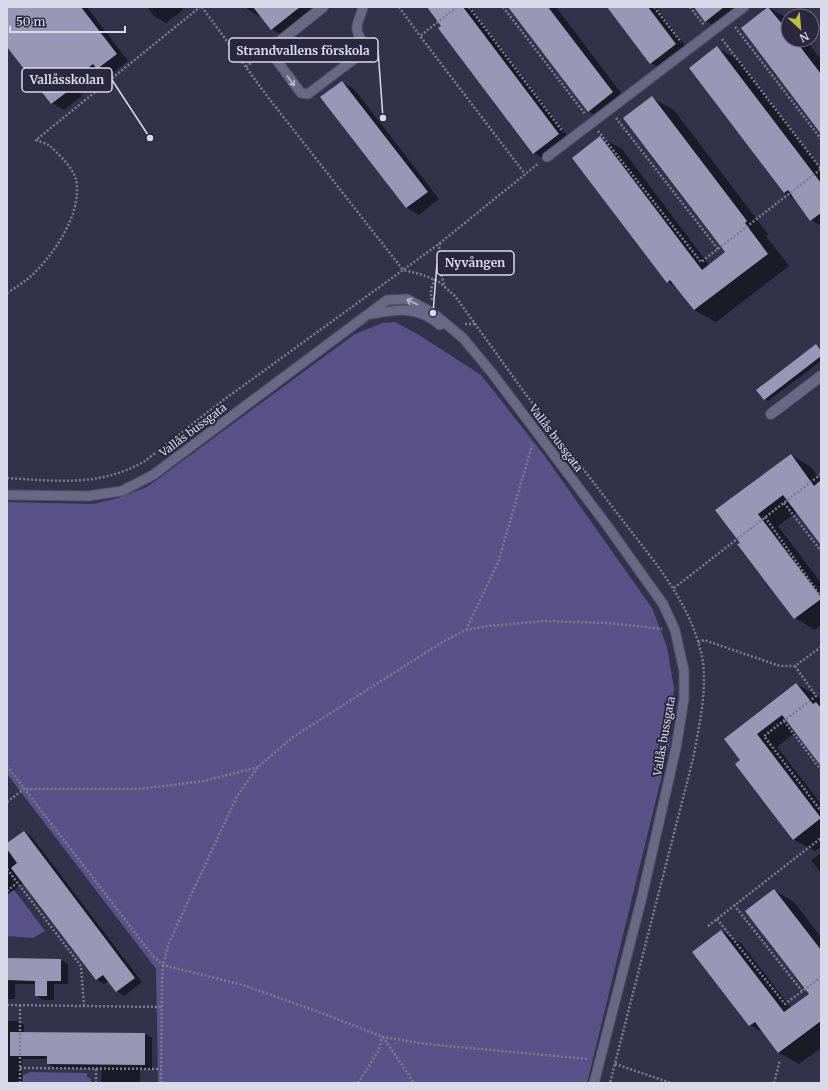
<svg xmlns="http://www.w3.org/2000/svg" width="828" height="1090" viewBox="0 0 828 1090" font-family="Merriweather,serif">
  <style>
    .green { fill: #595188 }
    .shadow { fill: #0007 }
    .building { fill: #9997b5 }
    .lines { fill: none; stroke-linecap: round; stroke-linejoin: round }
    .service-casing { stroke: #514f64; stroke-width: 11 }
    .minor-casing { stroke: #514f64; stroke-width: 12 }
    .path { stroke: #7d7b90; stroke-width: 2.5; stroke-dasharray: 2 2; stroke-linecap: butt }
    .service { stroke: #6a6884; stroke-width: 9 }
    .minor { stroke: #6a6884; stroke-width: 10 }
    .oneway { stroke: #b8b7cb }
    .labels { text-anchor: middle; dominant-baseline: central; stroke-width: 4; stroke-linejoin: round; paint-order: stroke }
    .street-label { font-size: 11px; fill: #dad9e9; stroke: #2a273f }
    .leader { fill: none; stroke: #dad9e9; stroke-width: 1.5 }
    .callout-dot { fill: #dad9e9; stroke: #2a273f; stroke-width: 1.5 }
    .callout { fill: #2a273f; stroke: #dad9e9; stroke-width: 1.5 }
    .callout-label { font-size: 12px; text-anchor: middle; font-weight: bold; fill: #dad9e9 }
  </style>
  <rect width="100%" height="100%" fill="#34314a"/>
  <!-- green -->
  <path class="green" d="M395,322L419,335L481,375L544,455L652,608L667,647L674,688L670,742L587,1083H158L156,969L7,774V502L93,504L118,498L147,487L355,334L383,323Z
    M12,891H15L45,931L33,938L7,936V895Z
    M30,1072L87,1073V1077L91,1079V1083H23V1075Z"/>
  <!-- shadow -->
  <path class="shadow" d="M7,7H87L128,61L110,75L104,72L79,91L82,96L64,110L52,103L7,45Z
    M147,7H181L183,10L166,23L154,16Z
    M246,7H325L286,37L271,29L263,18L248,10Z
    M429,7H472L471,8L573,143L548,162L534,153L439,28L442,26Z
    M510,7H556L627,101L603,119L588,111Z
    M609,7H656L691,53L666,72L651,63Z
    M695,7H743L721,30L706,21Z
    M769,8L788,18V40H806L821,60V132L742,28Z
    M717,48L739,60L821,168V226L811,220L795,199L784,193Z
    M342,82L354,89L439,199L419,215L407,208L322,98Z
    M652,98L674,110L768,234L766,236L789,266L716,322L694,310L678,288L668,282L600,137L622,149L709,265L726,252Z
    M816,346L821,350V361L768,401L765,399Z
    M791,455L811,467L821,481V543L797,512L778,526L821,583V625L815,630L795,618L741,543Z
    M796,684L818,696L821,701V764L796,732L777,747L821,804V847L815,851L793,839L741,761L725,739Z
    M24,832L31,836L142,982L124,996L116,991L109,981L104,984L97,980L23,883L7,895V845Z
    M821,853V873L811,860Z
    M774,890L794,902L821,937V1048L799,1064L779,1053L764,1033L750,1025L721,931L741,943L791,1008L810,994Z
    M7,959L61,960L68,964V984H54V1000H43L36,995V984H15V999H7Z
    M7,1021H16L24,1025V1033L145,1034L152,1038V1069H140V1083H101L102,1068H55L48,1064V1059H22V1083H7Z"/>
  <!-- building -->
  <path class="building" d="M7,7H81L117,54L97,69L93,64L67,84L71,89L51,104L7,47Z
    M253,7H300L271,30Z
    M427,7H463L559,134L533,154L438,28L441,26Z
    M508,7H548L613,92L588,112Z
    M607,7H648L676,44L650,64Z
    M694,7H724L705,22Z
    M768,7L788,31V40H795L821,74V134L741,28Z
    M717,46L821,183V213L810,221L788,190L784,193L689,68Z
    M342,81L428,192L406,208L320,97Z
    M652,96L747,221L745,223L768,254L694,310L670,280L667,283L572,158L600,136L702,270L725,252L623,118Z
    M816,344L821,351V356L764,400L756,390Z
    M791,454L814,486L821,480V545L783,495L758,514L821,597V599L794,619L737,544L740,543L715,510Z
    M796,683L813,704L816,702L821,708V766L782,715L757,734L821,818L793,840L735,764L740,760L724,739Z
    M24,831L135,978L116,992L103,975L96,980L11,868L17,863L7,849V843Z
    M774,889L821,950V1021L778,1053L755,1022L749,1026L692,952L721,930L784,1012L809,994L745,911Z
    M7,958L61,959V981H47V996H35V981L7,980Z
    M10,1032L145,1033V1065L47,1064V1056H10Z"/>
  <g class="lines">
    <defs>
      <path id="service" d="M269,50L301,93L308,94L358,56C369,40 356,40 357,26C358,20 362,13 363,7
        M547,157L744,7
        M372,314C398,309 418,306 440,325
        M7,495L88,496L122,491L153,475L387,300L407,299L433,313L463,338L492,373L606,524L663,604L675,630L684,671V699L676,748L641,901L594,1083"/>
      <path id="minor" d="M269,50L323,7
        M771,414L821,376"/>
    </defs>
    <!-- service casing -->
    <use href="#service" class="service-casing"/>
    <!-- minor casing -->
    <use href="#minor" class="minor-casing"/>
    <!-- path -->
    <path class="path" d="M202,7L267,96L403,270L440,243L539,163
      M399,7L420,36
      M457,7L420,36L525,174
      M469,7L563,132
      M503,7L585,114
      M654,7L681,42
      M690,7L704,25
      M735,27L821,139
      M722,39L821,169
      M246,67L260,56
      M616,118L718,249
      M598,131L701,262L821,169
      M440,243C437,257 440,273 445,287
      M7,293C15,288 23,283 30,277C53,256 83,213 76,180C74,169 58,153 50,146C46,143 40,142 36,140L200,7
      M432,300C430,292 431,287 435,279
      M465,324H475
      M7,478C56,481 101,487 145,461L222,401L403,270L420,274L438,281L455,296L527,396L654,561C673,587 688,610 698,641C699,646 701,651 702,656C708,688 699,727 693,759L610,1083
      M784,503L821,551
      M765,517L821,597
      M674,588L821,474
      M466,630L499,560L532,445
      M698,642L704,640L780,666H795L821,647
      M795,666L816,696L764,736L821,811
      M784,721L821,770
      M7,766L153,956L163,965L243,985L327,1015L383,1037L426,1044L588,1059
      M7,802L24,789H139L204,781L258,767
      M7,869L81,966L84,1006
      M7,891L17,883
      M734,905L802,991
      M717,919L785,1004L821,977
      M708,926L821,838
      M7,1005L162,1007
      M20,1005V1083
      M383,1037L414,1083
      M615,1064L671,1083
      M20,1068L161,1069
      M96,1083V1069
      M161,1083L162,980L163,965L168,945L237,796L258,767L293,737L444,641L466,630L488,626L544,621L609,623L662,629
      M358,1083L379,1050L382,1037
      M774,1083L780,1060"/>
    <!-- service -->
    <use href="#service" class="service"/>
    <!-- minor -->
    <use href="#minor" class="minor"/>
  </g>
  <!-- one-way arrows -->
  <defs><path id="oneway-shaft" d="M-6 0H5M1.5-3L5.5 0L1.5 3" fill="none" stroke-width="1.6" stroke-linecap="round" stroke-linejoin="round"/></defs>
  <g class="oneway">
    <use href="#oneway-shaft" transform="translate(291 81) rotate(53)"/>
    <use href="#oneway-shaft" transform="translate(412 302) rotate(-156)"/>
  </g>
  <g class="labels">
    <!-- street labels -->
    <g class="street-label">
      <text transform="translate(193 430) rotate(-37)">Vallås bussgata</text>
      <text transform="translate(556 438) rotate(53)">Vallås bussgata</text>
      <text transform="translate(664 736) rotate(-80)">Vallås bussgata</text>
    </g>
  </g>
  <!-- callouts -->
  <path class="leader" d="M383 118L378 50M150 138L112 80M433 313L437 263"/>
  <g class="callout-dot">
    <circle cx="383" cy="118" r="4"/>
    <circle cx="150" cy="138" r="4"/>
    <circle cx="433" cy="313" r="4"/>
  </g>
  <g class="callout">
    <rect x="229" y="38" width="149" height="24" rx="4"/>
    <rect x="22" y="68" width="90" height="24" rx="4"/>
    <rect x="437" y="251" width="77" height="24" rx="4"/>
  </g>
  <g class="callout-label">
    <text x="303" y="55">Strandvallens förskola</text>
    <text x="67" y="84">Vallåsskolan</text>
    <text x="475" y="267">Nyvången</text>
  </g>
  <!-- border -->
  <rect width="828" height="1090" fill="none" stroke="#dad9e9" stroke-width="16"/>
  <!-- north arrow -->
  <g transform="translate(800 28) rotate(154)"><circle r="19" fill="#2a273f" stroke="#706e83"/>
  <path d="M0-3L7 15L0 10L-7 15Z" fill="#bfbe41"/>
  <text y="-6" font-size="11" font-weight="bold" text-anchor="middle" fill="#dad9e9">N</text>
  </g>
  <!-- scale -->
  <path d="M10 26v6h115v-6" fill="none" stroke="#dad9e9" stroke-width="2"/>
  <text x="16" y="26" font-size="12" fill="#dad9e9" stroke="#2a273f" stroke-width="3" paint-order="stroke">50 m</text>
</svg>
